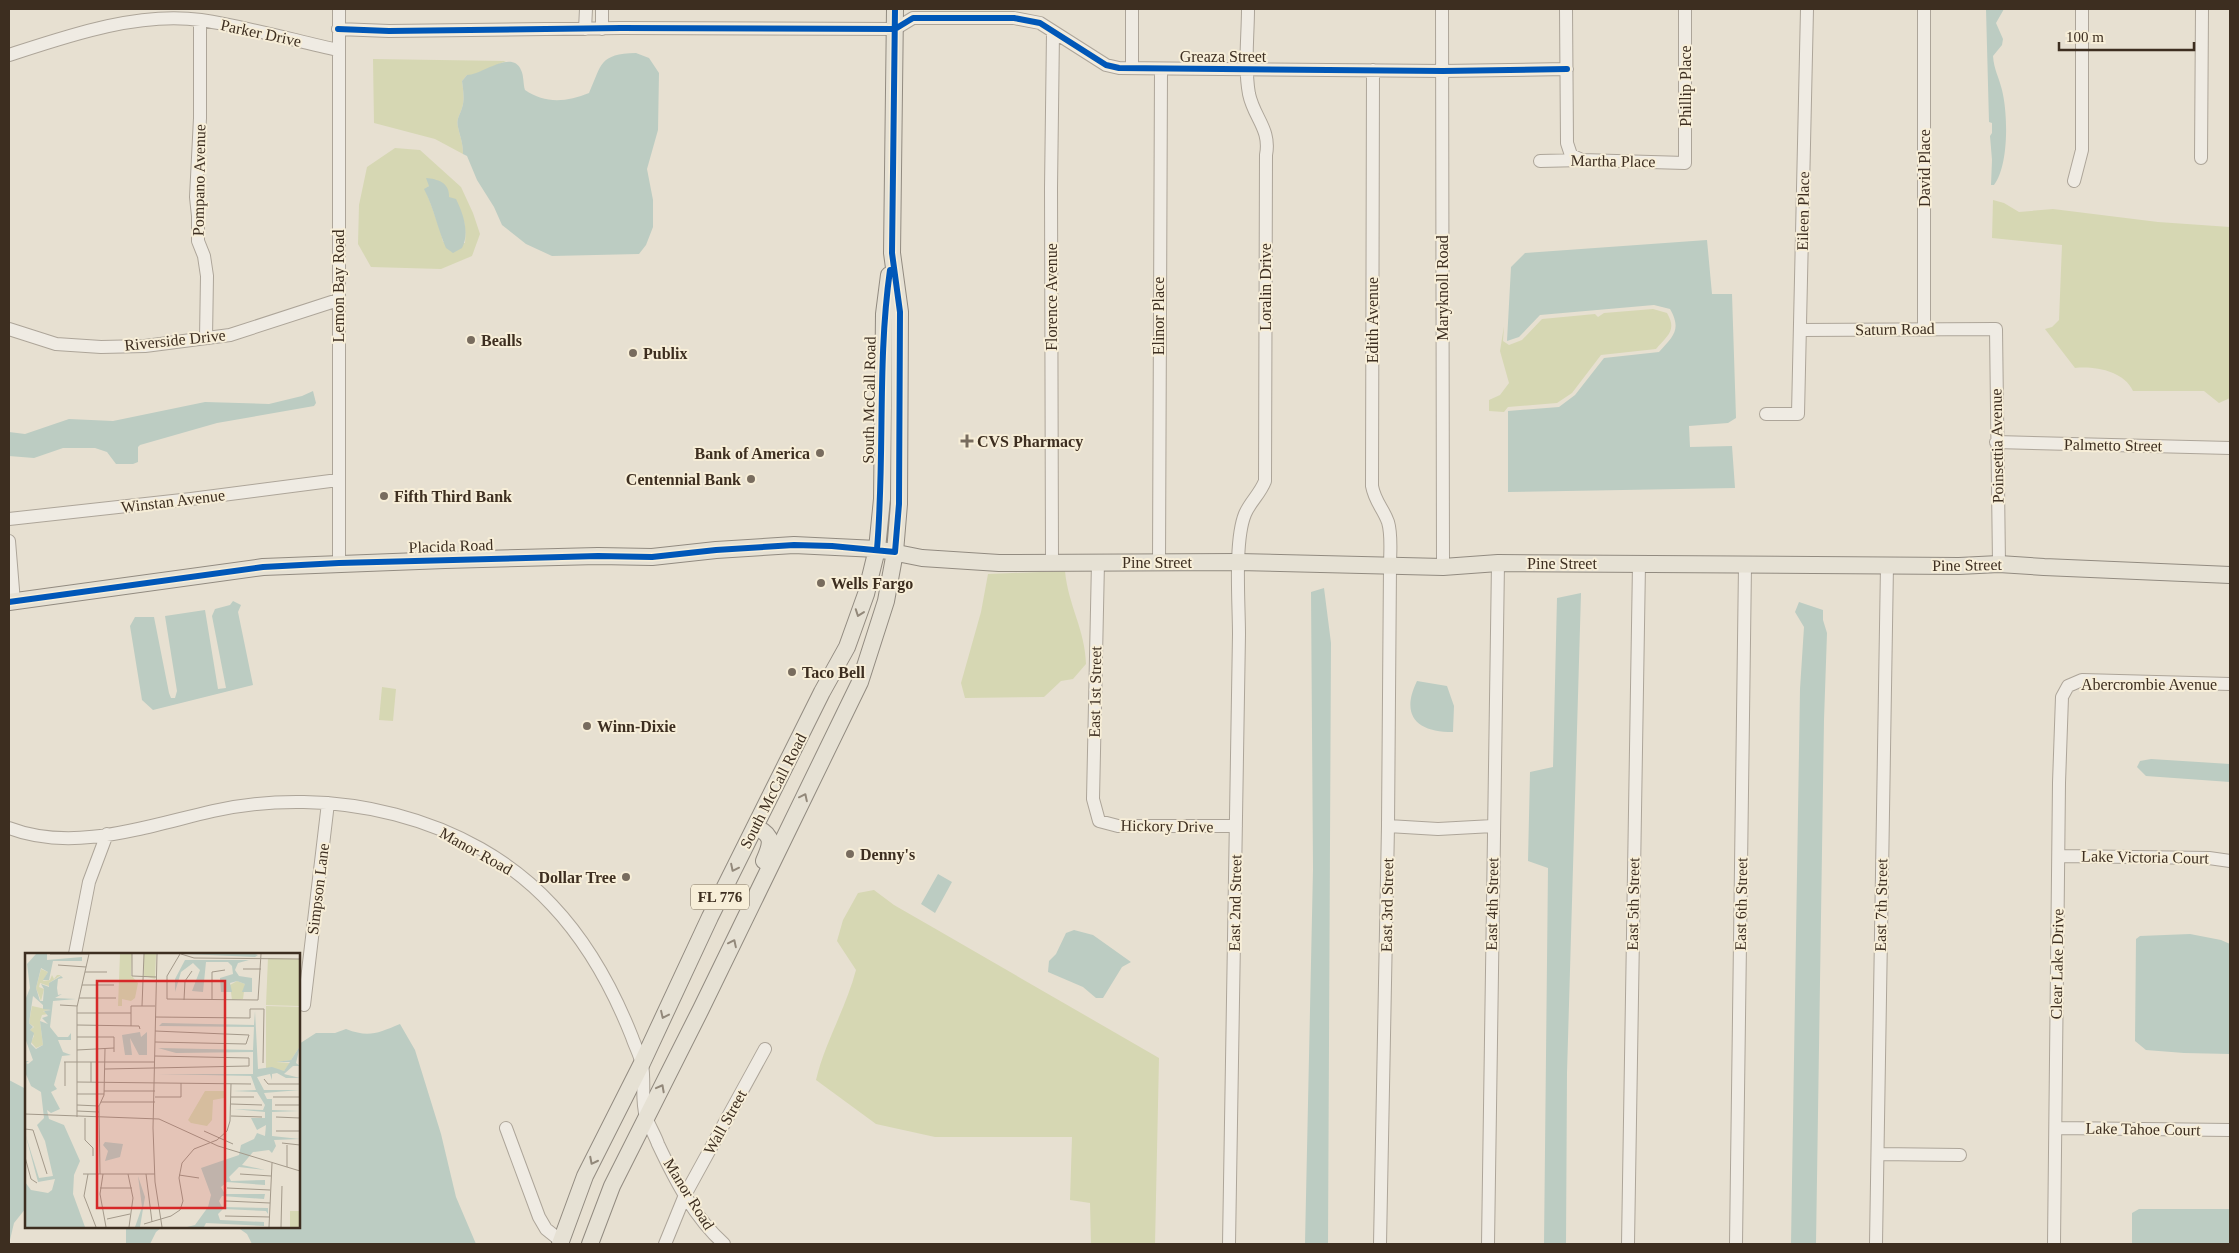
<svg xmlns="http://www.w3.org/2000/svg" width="2239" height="1253" viewBox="0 0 2239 1253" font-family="'Times New Roman',serif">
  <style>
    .green { fill: #d6d7b3; fill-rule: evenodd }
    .water { fill: #bcccc2 }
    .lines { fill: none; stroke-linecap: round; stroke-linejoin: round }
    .minor-casing { stroke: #ada599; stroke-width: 14 }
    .major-casing { stroke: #928b80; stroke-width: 18 }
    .minor { stroke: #efebe3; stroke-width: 12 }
    .major { stroke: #e6e1d4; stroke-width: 16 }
    .cycleway-casing { stroke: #f7eed8; stroke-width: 9 }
    .cycleway { stroke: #0057b8; stroke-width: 6 }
    .oneway { stroke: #92887a }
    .poi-dot { fill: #786c5e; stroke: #f7eed8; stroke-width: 2 }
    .labels { text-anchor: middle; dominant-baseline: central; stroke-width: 4; stroke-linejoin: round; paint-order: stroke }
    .shield { fill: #f7eed8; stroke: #756857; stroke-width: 1 }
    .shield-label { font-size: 15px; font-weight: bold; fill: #3d2e20 }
    .street-label { font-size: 16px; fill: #3d2e20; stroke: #f7eed8 }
    .poi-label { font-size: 16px; font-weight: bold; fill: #3d2e20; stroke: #f7eed8; text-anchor: start }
    .inset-road { fill: none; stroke: #a3998a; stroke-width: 1 }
    .view { fill: #d62828; fill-opacity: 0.15; stroke: #d62828; stroke-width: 2.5 }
    .inset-edge { fill: none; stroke: #3d2e20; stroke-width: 2.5 }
  </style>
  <rect width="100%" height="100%" fill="#e7e0d1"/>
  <!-- green -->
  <path class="green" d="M373,59L506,61L473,75H467L462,81C463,89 465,99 462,108C460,115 456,119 458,127C460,137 463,142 463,154L435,139L374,123Z
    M395,148L420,150L461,187L473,213L480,234L472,256L441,269L371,267L358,244L359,205L367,167ZM429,186C455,200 468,211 465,243L443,242C443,236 428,196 425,189Z
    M1993,200L2004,203L2019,212L2053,209L2158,222L2230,227V398L2219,403L2204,391H2133C2124,371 2095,366 2075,368L2045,329L2052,327L2059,320L2062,245L1992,238Z
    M1653,309L1667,313C1677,330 1668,335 1656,349L1601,355L1572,393L1557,403L1508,407L1504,412L1489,411V400L1500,395L1509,383L1500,351L1504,326L1503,341L1509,345L1522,340L1542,319L1595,314L1598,317L1604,313Z
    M1065,571C1068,605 1085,629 1086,664L1073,679L1061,681L1044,697L965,698L961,683L981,612L988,574Z
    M382,687L396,689L393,721L379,720Z
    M874,890L894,905L934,928L1159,1058L1155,1244H1091L1090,1203L1070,1200L1072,1137H935L876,1124L816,1080C825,1042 846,1008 856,970L837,941L843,920L858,893Z"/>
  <!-- water -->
  <path class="water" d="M1986,9H2004L1996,23L2003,39L2002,45L1993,56C1994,70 1999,77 2002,90C2008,114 2009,165 1994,185H1991L1992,160L1990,136L1992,133V123L1989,122Z
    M636,53L649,58L659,73L658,130L647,169L653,200V227L646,245L639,254L552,256L526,244L502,225L494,207L477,180L467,156L463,154C463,142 460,137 458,127C456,119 460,115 462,108C465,99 463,89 462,81L467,75C482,75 512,49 521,70C524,76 523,84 525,90C545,104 567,102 589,93C602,64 599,54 636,53Z
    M426,178C438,179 450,183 449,197L456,199C463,213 470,233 462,248L453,253L446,248C438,230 434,208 424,189L429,186Z
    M1707,240L1712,294H1732L1736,418L1728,423L1689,426L1690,447L1732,446L1735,488L1508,492V411L1559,407L1575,395L1604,358L1659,352C1673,336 1682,330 1670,309L1654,305L1540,315L1519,337L1507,341L1511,267L1525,253Z
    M313,391L316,403L314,406L217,423L140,445L138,447V462L133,464H116L107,452L95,448H63L34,458L9,456V432L25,434L69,419L113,421L205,402L269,404L302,396Z
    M1324,588L1331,643L1328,1244H1305L1313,869L1311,592Z
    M1581,593L1567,1073L1566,1244H1544L1548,868L1528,861L1530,772L1553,767L1557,598Z
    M233,601L241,605L238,612L253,685L153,710L142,700L130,626L135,617H154L169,693L171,698H175L177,691L165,616L205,610L218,689L226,688L212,616L215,609L230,605Z
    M1799,602L1823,610V620L1827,633L1824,720L1816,1244H1791L1800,689L1804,627L1795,612Z
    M1417,681L1447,686L1454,706L1453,732C1417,732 1400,716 1417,681Z
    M2151,759L2230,764V782L2146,776L2137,767L2140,761Z
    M938,874L952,882L935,913L921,904Z
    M1074,930L1093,935L1131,962L1122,967L1103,998H1096L1083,987L1048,972L1049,961L1056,954L1066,933Z
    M2190,934L2221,940L2230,944V1054L2184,1053L2146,1050L2135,1041L2136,939L2140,936Z
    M400,1024L415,1050L441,1134L456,1197L476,1244H252L247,1234L237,1227H299V1044L316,1033H335L346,1029C369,1038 378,1033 400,1024Z
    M9,1080L26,1089V1208L14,1223L9,1244Z
    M2139,1209H2230V1244H2132V1213Z
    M126,1227H162L156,1232L150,1244H126Z"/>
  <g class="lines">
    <defs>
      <path id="minor" d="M1132,9V68
        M1442,9L1443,567
        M1566,9L1567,143L1571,155L1582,160
        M200,20V118L196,197L198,216V241L204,256L207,276L206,338
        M338,29L389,31L621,28L895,29L913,18H1014L1040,23L1106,65L1119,68L1443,71L1567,69
        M585,29L586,9
        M602,29V9
        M9,55C67,36 139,11 201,20C247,27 293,40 338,50
        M1373,70L1372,486C1375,502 1383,508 1388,522C1392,535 1390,553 1390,566L1388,826L1380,1244
        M2201,158L2202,9
        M1540,161L1582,160L1685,163V9
        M2074,181L2082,150V9
        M1924,328V9
        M9,329L56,344L101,347L145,346L230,335L338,300
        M1801,330L1996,329L1999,564
        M1766,414H1798L1807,9
        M1996,442L2230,448
        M9,519L191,499L338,480
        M9,541L14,602
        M1052,562L1051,188L1053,32
        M1098,562L1093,799L1099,821L1118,826H1236
        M1159,562L1161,69
        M339,563V9
        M1388,826L1438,829L1493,826
        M9,828C74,853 147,826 213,811C330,785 469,815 552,905C588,943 613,989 632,1037C635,1046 640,1055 642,1064C645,1081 641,1100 646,1117C649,1126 655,1135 658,1144C675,1180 694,1217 724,1244
        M2059,856L2209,858L2230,861
        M75,954L89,882L107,834
        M304,1005L328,803
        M506,1128L539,1217L546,1229L561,1241
        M2056,1128L2230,1130
        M1878,1154L1960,1155
        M665,1244L685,1195L765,1049
        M1229,1244L1239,634C1239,603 1234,541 1245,514C1250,502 1260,494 1265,481L1266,155C1271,129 1254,118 1249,94C1244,67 1248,36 1248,9
        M1488,1244L1498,563
        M1628,1244L1639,564
        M1736,1244L1745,565
        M1876,1244L1887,565
        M2054,1244L2059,783L2062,697L2068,686L2082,680L2230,684"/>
      <path id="major" d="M9,602L263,567L445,560L598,556L652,557L716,550L794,545L877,549L922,558L999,563L1238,562L1443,567L1498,563L1959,566L1999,564L2044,567L2230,575
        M755,827C774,835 772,843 764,861
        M560,1244L585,1176L642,1063L710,917L822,692L847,647L866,594L877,549L882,499L884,314L889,275
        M590,1244L612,1186L701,1009L860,682L886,601L895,552L899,504L900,312L892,253L895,9"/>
    </defs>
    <!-- minor casing -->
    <use href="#minor" class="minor-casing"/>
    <!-- major casing -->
    <use href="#major" class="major-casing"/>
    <!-- minor -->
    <use href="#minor" class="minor"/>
    <!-- major -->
    <use href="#major" class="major"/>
    <defs>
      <path id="cycleway" d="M338,29L389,31L621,28L895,29L913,18H1014L1040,23L1106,65L1119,68L1443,71L1567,69
        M877,549C885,456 877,362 890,270
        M9,602L263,567L339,563L598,556L652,557L716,550L794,545L832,546L895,552L899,504L900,312L892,253L895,9"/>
    </defs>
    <!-- cycleway casing -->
    <use href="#cycleway" class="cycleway-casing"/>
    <!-- cycleway -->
    <use href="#cycleway" class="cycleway"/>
  </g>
  <!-- one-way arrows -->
  <defs><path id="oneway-chevron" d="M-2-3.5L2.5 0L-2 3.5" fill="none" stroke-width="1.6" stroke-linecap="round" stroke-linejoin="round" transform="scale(1.25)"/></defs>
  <g class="oneway">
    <use href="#oneway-chevron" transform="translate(859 613) rotate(110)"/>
    <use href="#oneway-chevron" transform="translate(804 797) rotate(-64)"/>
    <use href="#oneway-chevron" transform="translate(734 868) rotate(116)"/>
    <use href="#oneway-chevron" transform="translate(733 943) rotate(-64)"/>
    <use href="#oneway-chevron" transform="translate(664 1015) rotate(115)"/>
    <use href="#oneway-chevron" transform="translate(661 1088) rotate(-62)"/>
    <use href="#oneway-chevron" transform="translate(593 1161) rotate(117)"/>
  </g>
  <!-- markers -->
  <g class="poi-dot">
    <circle cx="471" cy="340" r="5"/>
    <circle cx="633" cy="353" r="5"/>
    <path d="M964.5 433.5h5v5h5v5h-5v5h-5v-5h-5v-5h5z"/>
    <circle cx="820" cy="453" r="5"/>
    <circle cx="751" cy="479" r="5"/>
    <circle cx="384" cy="496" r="5"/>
    <circle cx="821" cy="583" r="5"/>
    <circle cx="792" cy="672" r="5"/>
    <circle cx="587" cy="726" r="5"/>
    <circle cx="850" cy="854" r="5"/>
    <circle cx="626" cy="877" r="5"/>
  </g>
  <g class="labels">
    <!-- shield labels -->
    <rect class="shield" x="691" y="884.5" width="58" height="25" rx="4"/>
    <g class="shield-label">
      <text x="720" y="897">FL 776</text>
    </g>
    <!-- street labels -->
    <g class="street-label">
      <text transform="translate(261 33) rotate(12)">Parker Drive</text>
      <text x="1223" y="56">Greaza Street</text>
      <text transform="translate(1685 86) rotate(-90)">Phillip Place</text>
      <text transform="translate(1613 161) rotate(1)">Martha Place</text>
      <text transform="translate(1924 168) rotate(-90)">David Place</text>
      <text transform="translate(199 180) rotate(-89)">Pompano Avenue</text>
      <text transform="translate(1803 211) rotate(-89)">Eileen Place</text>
      <text transform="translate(338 286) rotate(-90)">Lemon Bay Road</text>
      <text transform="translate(1265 287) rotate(-90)">Loralin Drive</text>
      <text transform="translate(1442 288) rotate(-90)">Maryknoll Road</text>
      <text transform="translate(1051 297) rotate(-90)">Florence Avenue</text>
      <text transform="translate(1158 316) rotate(-90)">Elinor Place</text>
      <text transform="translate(1372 320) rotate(-90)">Edith Avenue</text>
      <text transform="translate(1895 329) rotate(-1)">Saturn Road</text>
      <text transform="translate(175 340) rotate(-6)">Riverside Drive</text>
      <text transform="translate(869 400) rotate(-89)">South McCall Road</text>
      <text transform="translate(2113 445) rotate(1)">Palmetto Street</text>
      <text transform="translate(1997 446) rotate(-91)">Poinsettia Avenue</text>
      <text transform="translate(173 501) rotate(-7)">Winstan Avenue</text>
      <text transform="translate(451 546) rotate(-2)">Placida Road</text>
      <text x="1157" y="562">Pine Street</text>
      <text x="1562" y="563">Pine Street</text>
      <text transform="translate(1967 565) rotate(-1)">Pine Street</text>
      <text x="2149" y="684">Abercrombie Avenue</text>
      <text transform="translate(1095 692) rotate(-89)">East 1st Street</text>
      <text transform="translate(773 791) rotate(-63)">South McCall Road</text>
      <text transform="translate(1167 826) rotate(1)">Hickory Drive</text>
      <text transform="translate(476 851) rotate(29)">Manor Road</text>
      <text transform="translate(2145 857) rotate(1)">Lake Victoria Court</text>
      <text transform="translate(318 889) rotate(-83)">Simpson Lane</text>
      <text transform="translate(1235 903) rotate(-89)">East 2nd Street</text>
      <text transform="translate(1492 904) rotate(-89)">East 4th Street</text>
      <text transform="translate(1633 904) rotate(-89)">East 5th Street</text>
      <text transform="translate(1741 904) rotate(-89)">East 6th Street</text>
      <text transform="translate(1387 905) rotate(-89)">East 3rd Street</text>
      <text transform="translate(1881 905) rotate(-89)">East 7th Street</text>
      <text transform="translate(2057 964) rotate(-89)">Clear Lake Drive</text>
      <text transform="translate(725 1122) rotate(-61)">Wall Street</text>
      <text transform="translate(2143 1129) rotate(1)">Lake Tahoe Court</text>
      <text transform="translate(689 1194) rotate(58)">Manor Road</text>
    </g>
    <!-- poi labels -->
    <g class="poi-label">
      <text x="481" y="340">Bealls</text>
      <text x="643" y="353">Publix</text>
      <text x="977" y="441">CVS Pharmacy</text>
      <text x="810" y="453" text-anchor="end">Bank of America</text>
      <text x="741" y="479" text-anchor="end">Centennial Bank</text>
      <text x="394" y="496">Fifth Third Bank</text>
      <text x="831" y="583">Wells Fargo</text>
      <text x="802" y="672">Taco Bell</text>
      <text x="597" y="726">Winn-Dixie</text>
      <text x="860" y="854">Denny's</text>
      <text x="616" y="877" text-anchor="end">Dollar Tree</text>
    </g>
  </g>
  <!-- overview -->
  <g transform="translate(25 953)">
    <rect width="275" height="275" fill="#e7e0d1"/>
    <path d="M95,1H107L106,22L113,30L110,45L106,48L97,46V53H93ZM119,1H131L130,26L119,23ZM243,5L275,6V53L241,52ZM16,16L23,19L18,28L25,27L27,22L29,26L32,22H36L24,30V33L15,30L14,34L19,36L16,48L11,35ZM212,28L220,31L218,46L207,47L205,32ZM7,53L25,57L18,58L23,61L17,62L15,68L18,92L11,95L6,89L9,83L5,77L9,74L4,70ZM241,53L275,54V93L266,107L251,109L265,110L259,118L241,115ZM180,138H199V145L188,147L187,167L182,173L166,170L163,167ZM265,258H275V274H265Z" fill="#d6d7b3"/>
    <path d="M11,1H22V7L57,4V8H28L24,27H18L23,19L16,15L11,35L15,48H18L19,36L16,31L24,34V30L36,23L38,25L33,26L32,35L33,42L37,41L30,45L51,46L28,48L25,74L33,84H43L46,80V87H33L38,99L46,102L37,103L29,132L32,136L26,139L35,156L26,160L22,157L24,166L39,172L55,208L49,222L48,241L60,274H0V229L6,237L23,240L27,237L30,226L13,229L0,180L14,225L28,223L20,188L12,172L19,165L16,139L6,133L0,119V108H4L1,110L3,111L8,107L0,85L1,45L5,35L2,11ZM8,43L18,52V56L26,57L19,58L23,63L17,65L23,71L15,68L18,92L11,96L6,91L9,80L5,77L8,74L4,70ZM162,1H230L233,2L230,4ZM160,7H224L213,10L210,17L214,23L227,25V39H217L220,31L212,28L205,30L207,39H196L195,25L208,21L207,13L203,9H181L178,39L167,38L175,17L168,10L156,19L150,39V26ZM230,58L233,116L247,114L259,118L265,109H251L266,107L275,93L271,110L275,113H268L259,121L275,125H261L252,120L247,121V127L245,121L232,124L239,137H275L239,140L242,146H247V157L275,158L247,159V183L275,186L249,187L251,193L247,200L244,197L228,199L217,212L240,217L214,214L204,224L206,228L240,227V232L202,229L196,234L200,241H240L239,246L197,243L194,248L197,254L243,255V261L241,258L198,256L193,261L195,267L239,269V273L181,270L179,274H162L170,272L183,254L186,242L176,215L214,202L216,192L229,186L232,180L240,183L241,172L232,177L226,165H240V159L209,156L238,157L240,152L232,139L208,138L231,137L226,123L132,121H228V99L151,100L133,95L228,97L229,74L134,73L137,70L229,72ZM115,79L116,84L122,79V102H114L105,85L107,102H100L97,82ZM80,189L98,191L95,204L80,208L83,198L78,192ZM113,223L120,244L115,274H110L117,254Z" fill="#bcccc2" fill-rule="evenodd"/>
    <path class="inset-road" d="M25,1H64M107,1V23L131,24M132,1L128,175L130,229L137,274M156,1L169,5L275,6M33,12L61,14M218,16H236M60,19H82M57,32H89M54,45H91M142,46L233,47L236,1M142,46V23L155,1M159,47L160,28L167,18M187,47V19L200,17M35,52L52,53M117,53L119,1M52,60H106M130,64L225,65V56H239L238,110M52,72L114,73L115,76M106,73V53H130M52,84H89V99M130,89L221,91L224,82L130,78M52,97L89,95M39,109H130M80,116L224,113V105L130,103M239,126L243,131H275M52,129L226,131M66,129V109M40,133V109M79,138H130M52,141H79M130,144H156V130M206,144H229M248,144H275M76,149H130M206,151L237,152M52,152L74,153M250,152H275M52,158L74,159M0,161L134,166L193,193L275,218M206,163L237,164M52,164V54L64,1M251,164L275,165M60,165V187L68,195V203M0,176L8,177L22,221M179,178L208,191M251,178H275M257,190L275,192M0,204L6,226L12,230M262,214V192M58,221H130M63,221L59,243L71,274M75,221L74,153L79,142L80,96M78,221L75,241L81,274M103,221L108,245L104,274M121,221L127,269M215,221L246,223M154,222L174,225M75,235H107M202,235L245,237M201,248L245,250M200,263L245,264M82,266L105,261M119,271L146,263L155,257L158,248L154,225L157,210L169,196L192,187L202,178L205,168L206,131M244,274L247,210M256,274L257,233"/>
    <path class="view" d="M72,28H200V255H72Z"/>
    <rect width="275" height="275" class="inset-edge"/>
  </g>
  <!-- border -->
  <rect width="2239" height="1253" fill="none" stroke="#3d2e20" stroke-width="20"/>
  <!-- scale -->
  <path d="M2059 42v8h135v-8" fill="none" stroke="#3d2e20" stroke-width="2.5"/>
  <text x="2066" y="42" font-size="15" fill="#3d2e20" stroke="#f7eed8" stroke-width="4" paint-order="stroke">100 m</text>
</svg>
